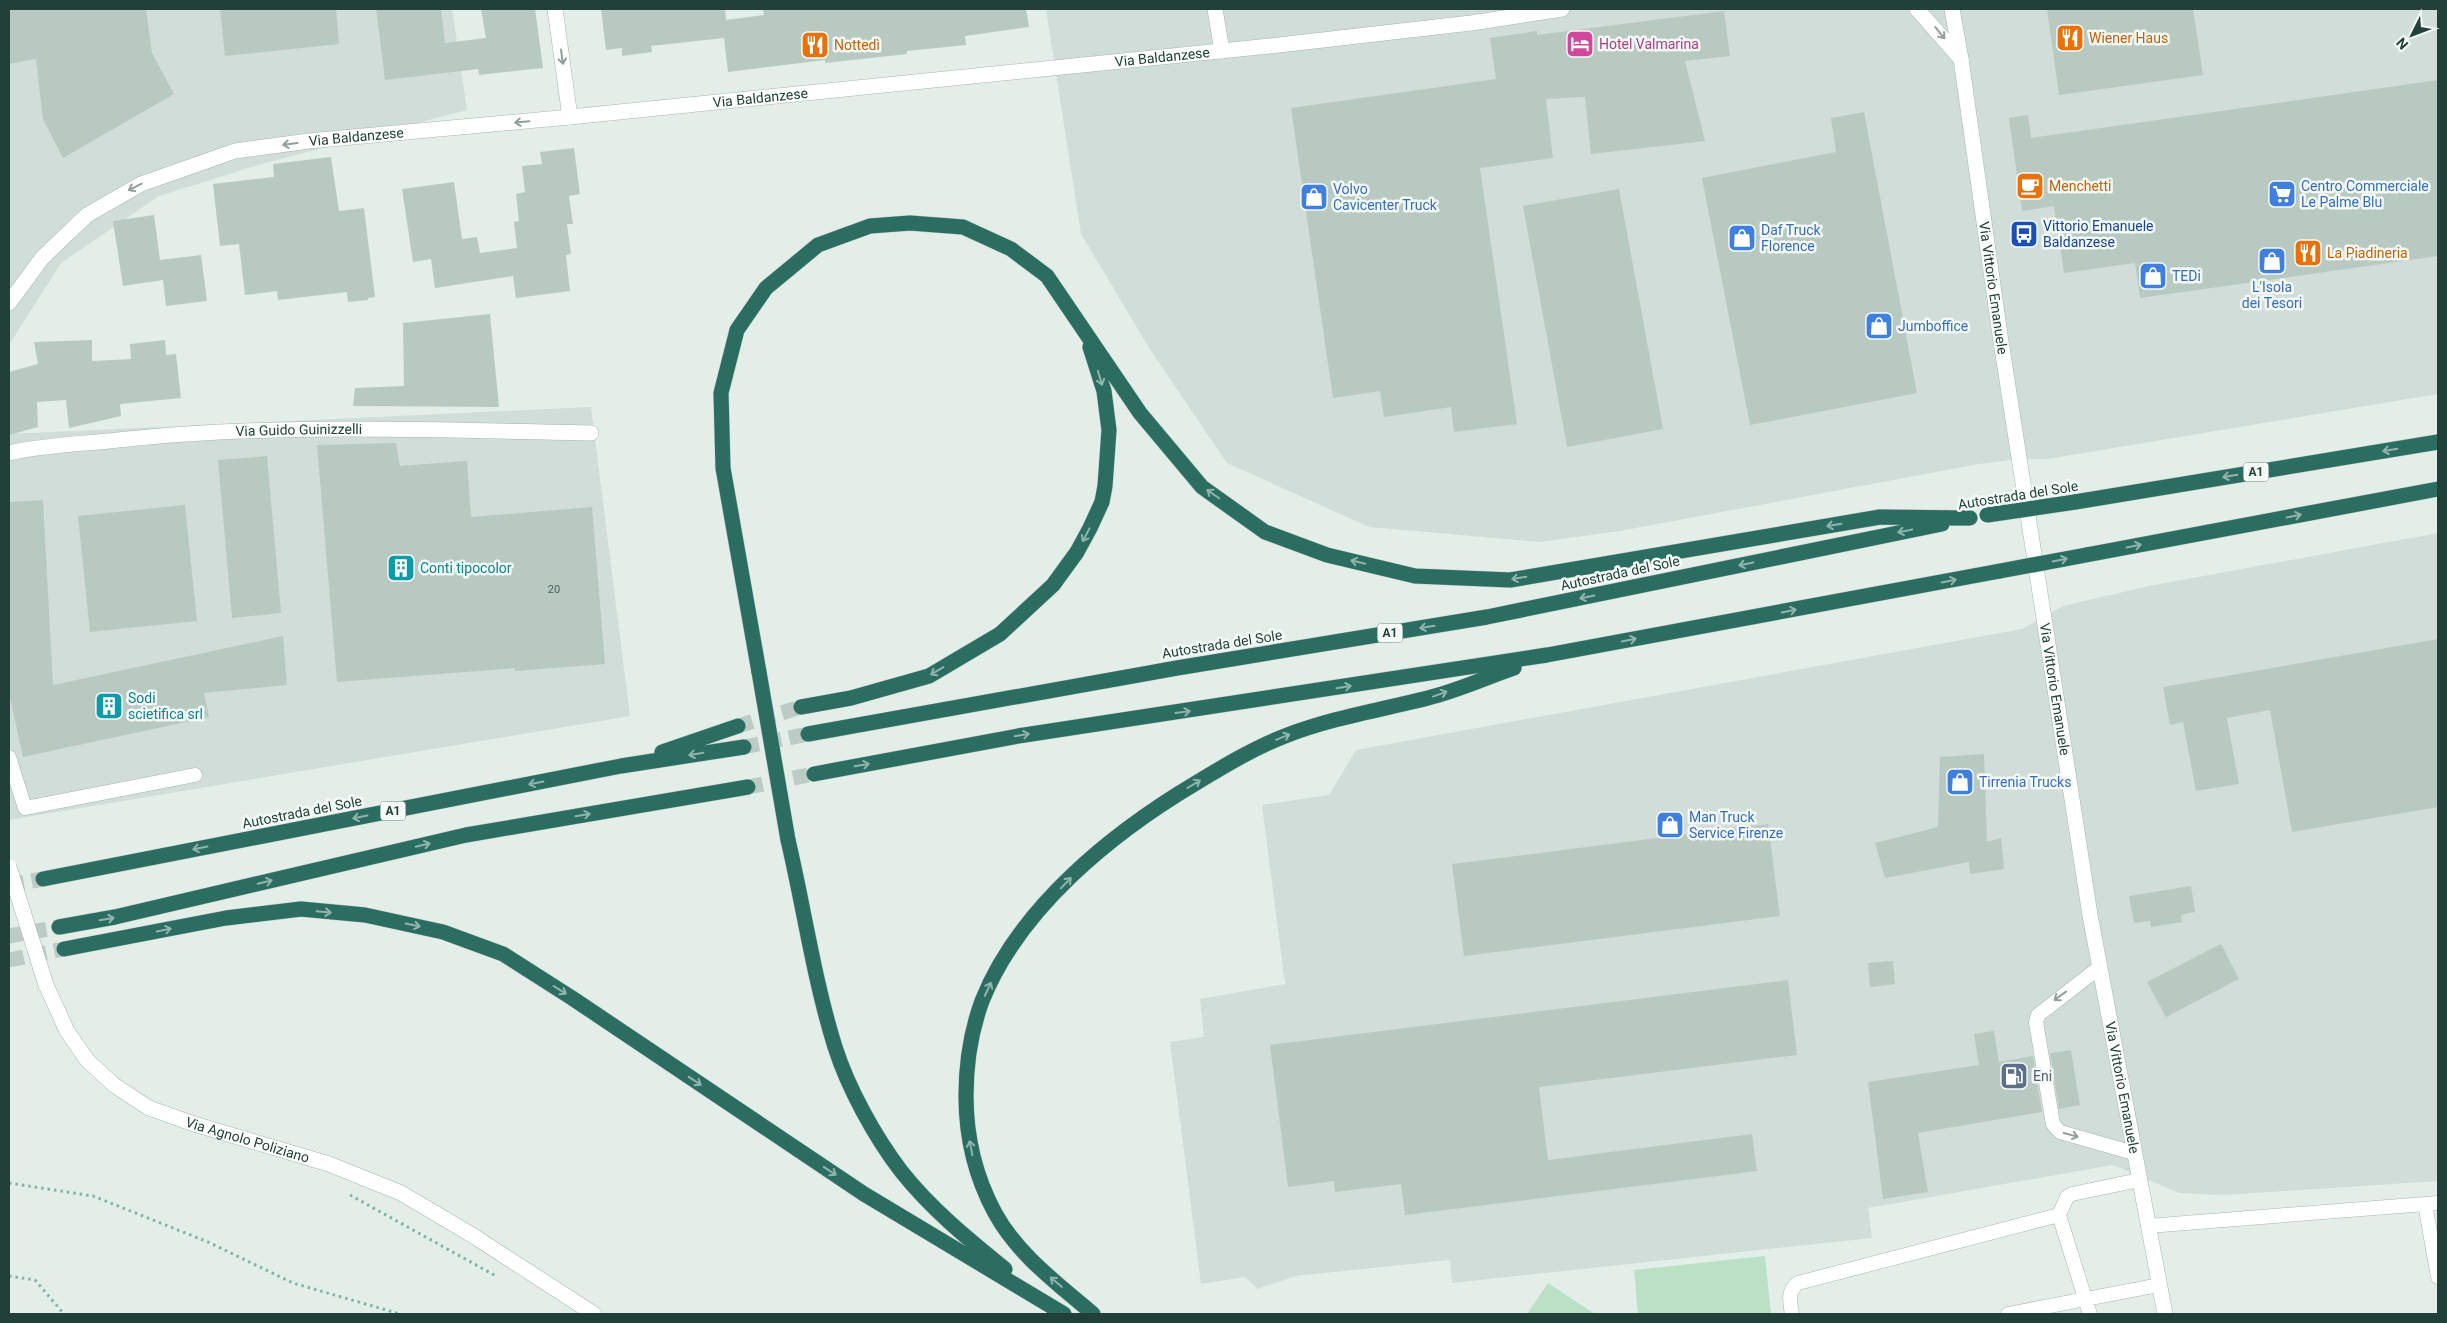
<svg xmlns="http://www.w3.org/2000/svg" width="2447" height="1323" viewBox="0 0 2447 1323" font-family="Roboto,sans-serif">
  <style>
    .built { fill: #d1ddd8 }
    .green { fill: #bae0c5 }
    .building { fill: #b8c9c2 }
    .lines { fill: none; stroke-linecap: round; stroke-linejoin: round }
    .motorway-tunnel { stroke: #bccbc6; stroke-width: 15; stroke-dasharray: 15 8; stroke-linecap: butt }
    .service-casing { stroke: #a5b6b0; stroke-width: 15 }
    .minor-casing { stroke: #a5b6b0; stroke-width: 16 }
    .secondary-casing { stroke: #a0bab1; stroke-width: 16 }
    .motorway-casing { stroke: #c1cac7; stroke-width: 16 }
    .path { stroke: #81b3a4; stroke-width: 3; stroke-dasharray: 2.5 4; stroke-linecap: butt }
    .service { stroke: #fff; stroke-width: 14 }
    .minor { stroke: #fff; stroke-width: 15 }
    .secondary { stroke: #fff; stroke-width: 15 }
    .motorway { stroke: #2b6e61; stroke-width: 15 }
    .minor-bridge-casing { stroke: #a5b6b0; stroke-width: 16; stroke-linecap: butt }
    .motorway-bridge-casing { stroke: #c1cac7; stroke-width: 16; stroke-linecap: butt }
    .minor-bridge { stroke: #fff; stroke-width: 15 }
    .motorway-bridge { stroke: #2b6e61; stroke-width: 15 }
    .oneway { stroke: #90a09c }
    .oneway2 { stroke: #90b4ac }
    .labels { text-anchor: middle; dominant-baseline: central; stroke-width: 5; stroke-linejoin: round; paint-order: stroke }
    .number-label { font-size: 11px; fill: #47625a }
    .shield { fill: #f4faf7; stroke: #607871; stroke-width: 1 }
    .shield-label { font-size: 12px; font-weight: bold; fill: #214038 }
    .food-label { font-size: 14px; fill: #c56008; stroke: #f4faf7; text-anchor: start }
    .hotel-label { font-size: 14px; fill: #b23c85; stroke: #f4faf7; text-anchor: start }
    .street-label { font-size: 14px; fill: #214038; stroke: #f4faf7 }
    .shop-label { font-size: 14px; fill: #366cbe; stroke: #f4faf7; text-anchor: start }
    .transit-label { font-size: 14px; fill: #164399; stroke: #f4faf7; text-anchor: start }
    .culture-label { font-size: 14px; fill: #0d838f; stroke: #f4faf7; text-anchor: start }
    .service-label { font-size: 14px; fill: #4e5e75; stroke: #f4faf7; text-anchor: start }
  </style>
  <rect width="100%" height="100%" fill="#e3eee9"/>
  <!-- built -->
  <path class="built" d="M9,9H452L467,110L258,165L159,196L61,263L9,345Z
    M1046,9H2438V394L2048,459H2019L1979,464L1620,531L1554,540L1539,542L1369,527L1227,463L1151,351L1081,234Z
    M591,407L630,716L9,820V434Z
    M2438,533V1181L2224,1195L2179,1193L2113,1165L1868,1208L1872,1238L1452,1283L1450,1260L1295,1276L1258,1289L1245,1277L1201,1284L1170,1042L1204,1037L1200,999L1285,984L1262,805L1329,795L1356,750L2022,629L2063,606L2149,586Z"/>
  <!-- green -->
  <path class="green" d="M1765,1256L1771,1314H1638L1634,1270Z
    M1548,1283L1595,1314H1527Z"/>
  <!-- building -->
  <path class="building" d="M9,9H146L152,53L174,94L63,158L43,119L36,59L9,64Z
    M220,9H336L339,44L225,56Z
    M376,9H441L445,43L486,38L481,9H535L543,68L479,75L478,69L385,80Z
    M601,9H725L726,20L764,15L763,9H1026L1029,27L965,36L966,45L907,51V54L825,63V60L728,72L724,38L651,46L652,52L622,56V48L606,50Z
    M2047,9H2193L2203,75L2059,95Z
    M1724,11L1730,56L1685,61L1705,141L1591,154L1585,97L1546,99L1553,158L1480,168L1517,424L1454,432L1451,407L1384,417L1380,391L1333,398L1291,108L1496,79L1490,38L1537,31V35Z
    M2438,80V256L2140,298L2135,263L2064,273L2054,206L2022,211L2009,118L2028,115L2031,138Z
    M1864,112L1917,393L1750,425L1702,178L1836,152L1831,118Z
    M574,148L580,194L569,196L573,224H567L571,254L566,255L570,291L516,298L513,276L435,288L431,259L413,262L402,189L454,182L462,239L477,237L480,253L517,248L514,222L519,221L516,194L525,192L522,166L542,164L540,152Z
    M331,157L339,211L364,208L375,297L368,298V300L348,302L347,292L278,300L277,291L245,295L239,244L220,246L213,184L274,177L273,164Z
    M1619,189L1663,429L1567,447L1523,206Z
    M154,215L160,260L201,255L207,301L166,306L163,280L123,286L113,221Z
    M490,314L499,407L353,406L355,388L404,386L403,323Z
    M92,340V361L131,359L130,344L165,340L166,355L176,354L181,398L120,404L121,416L69,428L66,400L37,402L38,427L9,435V372L38,364L34,342Z
    M396,443L400,466L467,461L471,517L592,507L605,664L515,671V668L337,682L317,445Z
    M267,456L281,613L232,618L218,460Z
    M43,500L53,685L283,636L287,685L204,693L209,717L23,757L9,693V502Z
    M185,505L197,621L90,632L78,516Z
    M2438,639V807L2292,832L2270,710L2227,718L2239,784L2196,791L2183,722L2170,725L2163,687Z
    M1984,754L1987,842L2001,838L2004,869L1970,874L1969,862L1885,878L1875,843L1938,827L1940,757Z
    M1768,824L1780,916L1464,956L1452,864Z
    M2191,886L2195,912L2181,915L2182,922L2151,927L2150,921L2134,923L2129,896Z
    M2221,944L2239,979L2166,1017L2147,982Z
    M1893,961L1895,984L1870,987L1868,963Z
    M1788,980L1797,1055L1539,1087L1548,1160L1752,1134L1757,1171L1405,1215L1401,1184L1335,1192L1334,1181L1288,1187L1270,1045Z
    M1994,1031L1999,1062L2033,1056L2042,1112L1918,1133L1928,1192L1883,1199L1868,1082L1979,1065L1974,1034Z
    M2071,1050L2080,1105L2059,1109L2050,1053Z"/>
  <g class="lines">
    <!-- motorway-tunnel -->
    <path class="motorway-tunnel" d="M738,726L801,707
      M744,747L808,734
      M748,787L814,774
      M9,885L43,879
      M9,936L59,927
      M9,960L64,949"/>
    <defs>
      <path id="service" d="M9,757L25,808L195,775
        M2100,967L2038,1015L2036,1022L2053,1124L2060,1132L2134,1153
        M2425,1204L2438,1277
        M2148,1226L2438,1203
        M1792,1314C1790,1302 1787,1291 1798,1283L2059,1215
        M2008,1314L2159,1285
        M2090,1314L2059,1215L2067,1197L2072,1194L2139,1180"/>
      <g id="minor">
        <path d="M555,9L570,117"/>
        <path d="M1215,9L1222,51"/>
        <path d="M1917,9L1961,59"/>
        <path id="s1" d="M9,303L42,258L87,215L141,184L235,151L309,141L570,117L1279,45L1471,23L1562,9"/>
        <path id="s2" d="M9,453C44,445 82,444 118,440C275,423 433,430 591,433"/>
        <path id="s3" d="M46,985L67,1031L87,1060L114,1085L149,1108L194,1124L329,1164L401,1193L472,1235L594,1314"/>
      </g>
      <g id="secondary">
        <path id="s4" d="M1952,9L1961,59L2000,335L2090,915L2165,1314"/>
      </g>
      <path id="motorway" d="M2075,502L2438,442
        M2086,555L2438,489
        M759,672L723,468L721,393L737,330L766,288L818,245L870,226L910,223L963,227L1011,249L1047,276L1140,413L1202,487L1265,532L1327,555L1415,576L1510,580L1880,517L1970,518
        M801,707L851,698L929,676L1000,634L1053,585L1077,552L1090,528L1102,502L1105,486L1109,430L1104,391L1090,347
        M808,734L1177,668L1487,617L1942,524
        M662,752L738,726
        M814,774L1018,736L1547,655L2000,571
        M788,840C804,908 814,980 835,1047C848,1088 875,1137 901,1171C931,1209 968,1239 1005,1269
        M43,879L621,766L744,747
        M59,927L115,917L466,835L748,787
        M64,949L226,918L301,909L365,915L443,932L503,954L572,998L864,1194L1064,1314
        M1093,1314C1057,1283 1018,1255 995,1213C975,1176 966,1138 966,1096C966,1064 971,1031 982,1001C1019,908 1112,833 1196,783C1224,766 1254,748 1285,736C1331,718 1380,710 1428,698C1457,691 1485,678 1514,668"/>
    </defs>
    <!-- service casing -->
    <use href="#service" class="service-casing"/>
    <!-- minor casing -->
    <use href="#minor" class="minor-casing"/>
    <!-- secondary casing -->
    <use href="#secondary" class="secondary-casing"/>
    <!-- motorway casing -->
    <use href="#motorway" class="motorway-casing"/>
    <!-- path -->
    <path class="path" d="M9,1183L93,1196L208,1242L293,1283L400,1314
      M350,1195L496,1276
      M9,1276L35,1280L64,1314"/>
    <!-- service -->
    <use href="#service" class="service"/>
    <!-- minor -->
    <use href="#minor" class="minor"/>
    <!-- secondary -->
    <use href="#secondary" class="secondary"/>
    <!-- motorway -->
    <use href="#motorway" class="motorway"/>
    <defs>
      <path id="minor-bridge" d="M9,867L46,985"/>
      <path id="motorway-bridge" d="M1987,515L2075,502
        M2000,571L2086,555
        M759,672L788,840"/>
    </defs>
    <!-- minor-bridge casing -->
    <use href="#minor-bridge" class="minor-bridge-casing"/>
    <!-- motorway-bridge casing -->
    <use href="#motorway-bridge" class="motorway-bridge-casing"/>
    <!-- minor-bridge -->
    <use href="#minor-bridge" class="minor-bridge"/>
    <!-- motorway-bridge -->
    <use href="#motorway-bridge" class="motorway-bridge"/>
  </g>
  <!-- one-way arrows -->
  <defs><path id="oneway-shaft" d="M-6 0H5M1.5-3L5.5 0L1.5 3" fill="none" stroke-width="1.6" stroke-linecap="round" stroke-linejoin="round" transform="scale(1.25)"/></defs>
  <g class="oneway">
    <use href="#oneway-shaft" transform="translate(1940 33) rotate(51)"/>
    <use href="#oneway-shaft" transform="translate(562 57) rotate(82)"/>
    <use href="#oneway-shaft" transform="translate(522 122) rotate(175)"/>
    <use href="#oneway-shaft" transform="translate(290 144) rotate(173)"/>
    <use href="#oneway-shaft" transform="translate(135 187) rotate(153)"/>
    <use href="#oneway-shaft" transform="translate(2060 996) rotate(144)"/>
    <use href="#oneway-shaft" transform="translate(2071 1135) rotate(15)"/>
  </g>
  <g class="oneway2">
    <use href="#oneway-shaft" transform="translate(1100 378) rotate(73)"/>
    <use href="#oneway-shaft" transform="translate(2390 450) rotate(171)"/>
    <use href="#oneway-shaft" transform="translate(2230 476) rotate(171)"/>
    <use href="#oneway-shaft" transform="translate(1213 494) rotate(-145)"/>
    <use href="#oneway-shaft" transform="translate(2294 516) rotate(-11)"/>
    <use href="#oneway-shaft" transform="translate(1834 525) rotate(170)"/>
    <use href="#oneway-shaft" transform="translate(1905 531) rotate(168)"/>
    <use href="#oneway-shaft" transform="translate(1086 535) rotate(118)"/>
    <use href="#oneway-shaft" transform="translate(2134 546) rotate(-11)"/>
    <use href="#oneway-shaft" transform="translate(2060 560) rotate(-11)"/>
    <use href="#oneway-shaft" transform="translate(1358 562) rotate(-166)"/>
    <use href="#oneway-shaft" transform="translate(1746 564) rotate(168)"/>
    <use href="#oneway-shaft" transform="translate(1519 578) rotate(170)"/>
    <use href="#oneway-shaft" transform="translate(1949 581) rotate(-11)"/>
    <use href="#oneway-shaft" transform="translate(1587 597) rotate(168)"/>
    <use href="#oneway-shaft" transform="translate(1789 611) rotate(-11)"/>
    <use href="#oneway-shaft" transform="translate(1427 627) rotate(171)"/>
    <use href="#oneway-shaft" transform="translate(1629 640) rotate(-11)"/>
    <use href="#oneway-shaft" transform="translate(937 671) rotate(149)"/>
    <use href="#oneway-shaft" transform="translate(1344 687) rotate(-9)"/>
    <use href="#oneway-shaft" transform="translate(1440 694) rotate(-20)"/>
    <use href="#oneway-shaft" transform="translate(1183 712) rotate(-8)"/>
    <use href="#oneway-shaft" transform="translate(1022 735) rotate(-9)"/>
    <use href="#oneway-shaft" transform="translate(1283 737) rotate(-22)"/>
    <use href="#oneway-shaft" transform="translate(696 754) rotate(171)"/>
    <use href="#oneway-shaft" transform="translate(862 765) rotate(-10)"/>
    <use href="#oneway-shaft" transform="translate(536 783) rotate(169)"/>
    <use href="#oneway-shaft" transform="translate(1194 784) rotate(-31)"/>
    <use href="#oneway-shaft" transform="translate(583 815) rotate(-10)"/>
    <use href="#oneway-shaft" transform="translate(360 817) rotate(169)"/>
    <use href="#oneway-shaft" transform="translate(423 845) rotate(-13)"/>
    <use href="#oneway-shaft" transform="translate(200 848) rotate(169)"/>
    <use href="#oneway-shaft" transform="translate(265 882) rotate(-13)"/>
    <use href="#oneway-shaft" transform="translate(1066 883) rotate(-46)"/>
    <use href="#oneway-shaft" transform="translate(324 912) rotate(5)"/>
    <use href="#oneway-shaft" transform="translate(107 919) rotate(-10)"/>
    <use href="#oneway-shaft" transform="translate(413 925) rotate(12)"/>
    <use href="#oneway-shaft" transform="translate(164 930) rotate(-11)"/>
    <use href="#oneway-shaft" transform="translate(988 989) rotate(-65)"/>
    <use href="#oneway-shaft" transform="translate(560 990) rotate(32)"/>
    <use href="#oneway-shaft" transform="translate(695 1081) rotate(33)"/>
    <use href="#oneway-shaft" transform="translate(971 1148) rotate(-101)"/>
    <use href="#oneway-shaft" transform="translate(830 1171) rotate(34)"/>
    <use href="#oneway-shaft" transform="translate(1056 1282) rotate(-140)"/>
  </g>
  <!-- icons -->
  <defs>
    <symbol id="restaurant-square" viewBox="-11 -11 22 22"><rect x="-9" y="-9" width="18" height="18" rx="4" fill="#e8710a" stroke="#f4faf7"/><path d="M-5-6h1v4h1v-4h1v4h1v-4h1v5L-1.5 .5V6h-2V.5L-5-1ZM5-6V6H3V1.5H1.5Q1.5-4 5-6Z" fill="#fff"/></symbol>
    <symbol id="hotel-square" viewBox="-11 -11 22 22"><rect x="-9" y="-9" width="18" height="18" rx="4" fill="#d1479c" stroke="#f4faf7"/><path d="M-6-4.5h1.5V1H6V5H4.5V3h-9V5H-6ZM-4 0a1.8 1.8 0 1 1 3.6 0ZM.5 0V-2.5h3Q6-2.5 6 0Z" fill="#fff"/></symbol>
    <symbol id="cafe-square" viewBox="-11 -11 22 22"><rect x="-9" y="-9" width="18" height="18" rx="4" fill="#e8710a" stroke="#f4faf7"/><path d="M-5.5-4.5H6V0H3Q3 3.5 0 3.5H-2.5Q-5.5 3.5-5.5 0ZM3-3.2v2h1.7v-2ZM-6 4.5H4V6H-6Z" fill="#fff"/></symbol>
    <symbol id="supermarket-square" viewBox="-11 -11 22 22"><rect x="-9" y="-9" width="18" height="18" rx="4" fill="#3f7fe0" stroke="#f4faf7"/><path d="M-6-5.5h2.5l.6 2H6L4.5 2H-2.5L-4.4-4H-6ZM-1.5 3.2a1.3 1.3 0 1 0 .1 0ZM3 3.2a1.3 1.3 0 1 0 .1 0Z" fill="#fff"/></symbol>
    <symbol id="shop-square" viewBox="-11 -11 22 22"><rect x="-9" y="-9" width="18" height="18" rx="4" fill="#3f7fe0" stroke="#f4faf7"/><path d="M-5-2.5h2.3a2.7 3.5 0 0 1 5.4 0H5L5.5 6h-11ZM-1.5-2.5h3a1.5 2.3 0 0 0-3 0Z" fill="#fff"/></symbol>
    <symbol id="bus-square" viewBox="-11 -11 22 22"><rect x="-9" y="-9" width="18" height="18" rx="4" fill="#1a4fb4" stroke="#f4faf7"/><path d="M-5-6H5V4H4V6H2V4H-2V6H-4V4H-5ZM-3.5-4V0h7V-4ZM-3.5 1.2v1.5H-2V1.2ZM2 1.2v1.5H3.5V1.2Z" fill="#fff"/></symbol>
    <symbol id="building-square" viewBox="-11 -11 22 22"><rect x="-9" y="-9" width="18" height="18" rx="4" fill="#0f9aa8" stroke="#f4faf7"/><path d="M-4-6H4V6H1V3H-1V6H-4ZM-2.5-4.3h1.7v1.8h-1.7ZM.8-4.3h1.7v1.8H.8ZM-2.5-1h1.7V.8h-1.7ZM.8-1h1.7V.8H.8Z" fill="#fff"/></symbol>
    <symbol id="fuel-square" viewBox="-11 -11 22 22"><rect x="-9" y="-9" width="18" height="18" rx="4" fill="#5c6f8a" stroke="#f4faf7"/><path d="M-5.5-6h7V0h2V4h1.3V-2.5L3-4.5l.8-.8L6-3V5H2.5V1h-1V6h-7ZM-4.2-4.7v3.2H.2V-4.7Z" fill="#fff"/></symbol>
  </defs>
  <g fill-rule="evenodd">
    <use href="#restaurant-square" x="2054" y="22" width="32" height="32"/>
    <use href="#hotel-square" x="1564" y="28" width="32" height="32"/>
    <use href="#restaurant-square" x="799" y="29" width="32" height="32"/>
    <use href="#cafe-square" x="2014" y="170" width="32" height="32"/>
    <use href="#supermarket-square" x="2266" y="178" width="32" height="32"/>
    <use href="#shop-square" x="1298" y="181" width="32" height="32"/>
    <use href="#bus-square" x="2008" y="218" width="32" height="32"/>
    <use href="#shop-square" x="1726" y="222" width="32" height="32"/>
    <use href="#restaurant-square" x="2292" y="237" width="32" height="32"/>
    <use href="#shop-square" x="2256" y="245" width="32" height="32"/>
    <use href="#shop-square" x="2137" y="260" width="32" height="32"/>
    <use href="#shop-square" x="1863" y="310" width="32" height="32"/>
    <use href="#building-square" x="385" y="552" width="32" height="32"/>
    <use href="#building-square" x="93" y="690" width="32" height="32"/>
    <use href="#shop-square" x="1944" y="766" width="32" height="32"/>
    <use href="#shop-square" x="1654" y="809" width="32" height="32"/>
    <use href="#fuel-square" x="1998" y="1060" width="32" height="32"/>
  </g>
  <g class="labels">
    <!-- number labels -->
    <g class="number-label">
      <text x="554" y="589">20</text>
    </g>
    <!-- shield labels -->
    <g class="shield">
      <rect x="2243.5" y="462.5" width="25" height="19" rx="4"/>
      <rect x="1377.5" y="623.5" width="25" height="19" rx="4"/>
      <rect x="380.5" y="801.5" width="25" height="19" rx="4"/>
    </g>
    <g class="shield-label">
      <text x="2256" y="472">A1</text>
      <text x="1390" y="633">A1</text>
      <text x="393" y="811">A1</text>
    </g>
    <!-- food labels -->
    <g class="food-label">
      <text x="2089" y="38">Wiener Haus</text>
      <text x="834" y="45">Nottedì</text>
      <text x="2049" y="186">Menchetti</text>
      <text x="2327" y="253">La Piadineria</text>
    </g>
    <!-- hotel labels -->
    <g class="hotel-label">
      <text x="1599" y="44">Hotel Valmarina</text>
    </g>
    <!-- street labels -->
    <g class="street-label">
      <text stroke="none"><textPath href="#s1" startOffset="1212">Via Baldanzese</textPath></text>
      <text stroke="none"><textPath href="#s1" startOffset="808">Via Baldanzese</textPath></text>
      <text stroke="none"><textPath href="#s1" startOffset="402">Via Baldanzese</textPath></text>
      <text stroke="none"><textPath href="#s4" startOffset="282">Via Vittorio Emanuele</textPath></text>
      <text stroke="none"><textPath href="#s2" startOffset="291">Via Guido Guinizzelli</textPath></text>
      <text transform="translate(2018 495) rotate(-9)">Autostrada del Sole</text>
      <text transform="translate(1620 573) rotate(-12)">Autostrada del Sole</text>
      <text transform="translate(1222 644) rotate(-9)">Autostrada del Sole</text>
      <text stroke="none"><textPath href="#s4" startOffset="688">Via Vittorio Emanuele</textPath></text>
      <text transform="translate(302 812) rotate(-11)">Autostrada del Sole</text>
      <text stroke="none"><textPath href="#s4" startOffset="1092">Via Vittorio Emanuele</textPath></text>
      <text stroke="none"><textPath href="#s3" startOffset="268">Via Agnolo Poliziano</textPath></text>
    </g>
    <!-- shop labels -->
    <g class="shop-label">
      <text x="2301" y="186">Centro Commerciale<tspan x="2301" dy="16">Le Palme Blu</tspan></text>
      <text x="1333" y="189">Volvo<tspan x="1333" dy="16">Cavicenter Truck</tspan></text>
      <text x="1761" y="230">Daf Truck<tspan x="1761" dy="16">Florence</tspan></text>
      <text x="2172" y="276">TEDi</text>
      <text x="2272" y="287" text-anchor="middle">L'Isola<tspan x="2272" dy="16">dei Tesori</tspan></text>
      <text x="1898" y="326">Jumboffice</text>
      <text x="1979" y="782">Tirrenia Trucks</text>
      <text x="1689" y="817">Man Truck<tspan x="1689" dy="16">Service Firenze</tspan></text>
    </g>
    <!-- transit labels -->
    <g class="transit-label">
      <text x="2043" y="226">Vittorio Emanuele<tspan x="2043" dy="16">Baldanzese</tspan></text>
    </g>
    <!-- culture labels -->
    <g class="culture-label">
      <text x="420" y="568">Conti tipocolor</text>
      <text x="128" y="698">Sodi<tspan x="128" dy="16">scietifica srl</tspan></text>
    </g>
    <!-- service labels -->
    <g class="service-label">
      <text x="2033" y="1076">Eni</text>
    </g>
  </g>
  <!-- border -->
  <rect width="2447" height="1323" fill="none" stroke="#214038" stroke-width="20"/>
  <!-- north arrow -->
  <g transform="translate(2412 35) rotate(228)" stroke="#f4faf7" stroke-width="4" paint-order="stroke">
  <path d="M0-4L9 19L0 12L-9 19Z" fill="#214038"/>
  <text y="-8" font-size="14" font-weight="bold" text-anchor="middle" fill="#214038">N</text>
  </g>
</svg>
